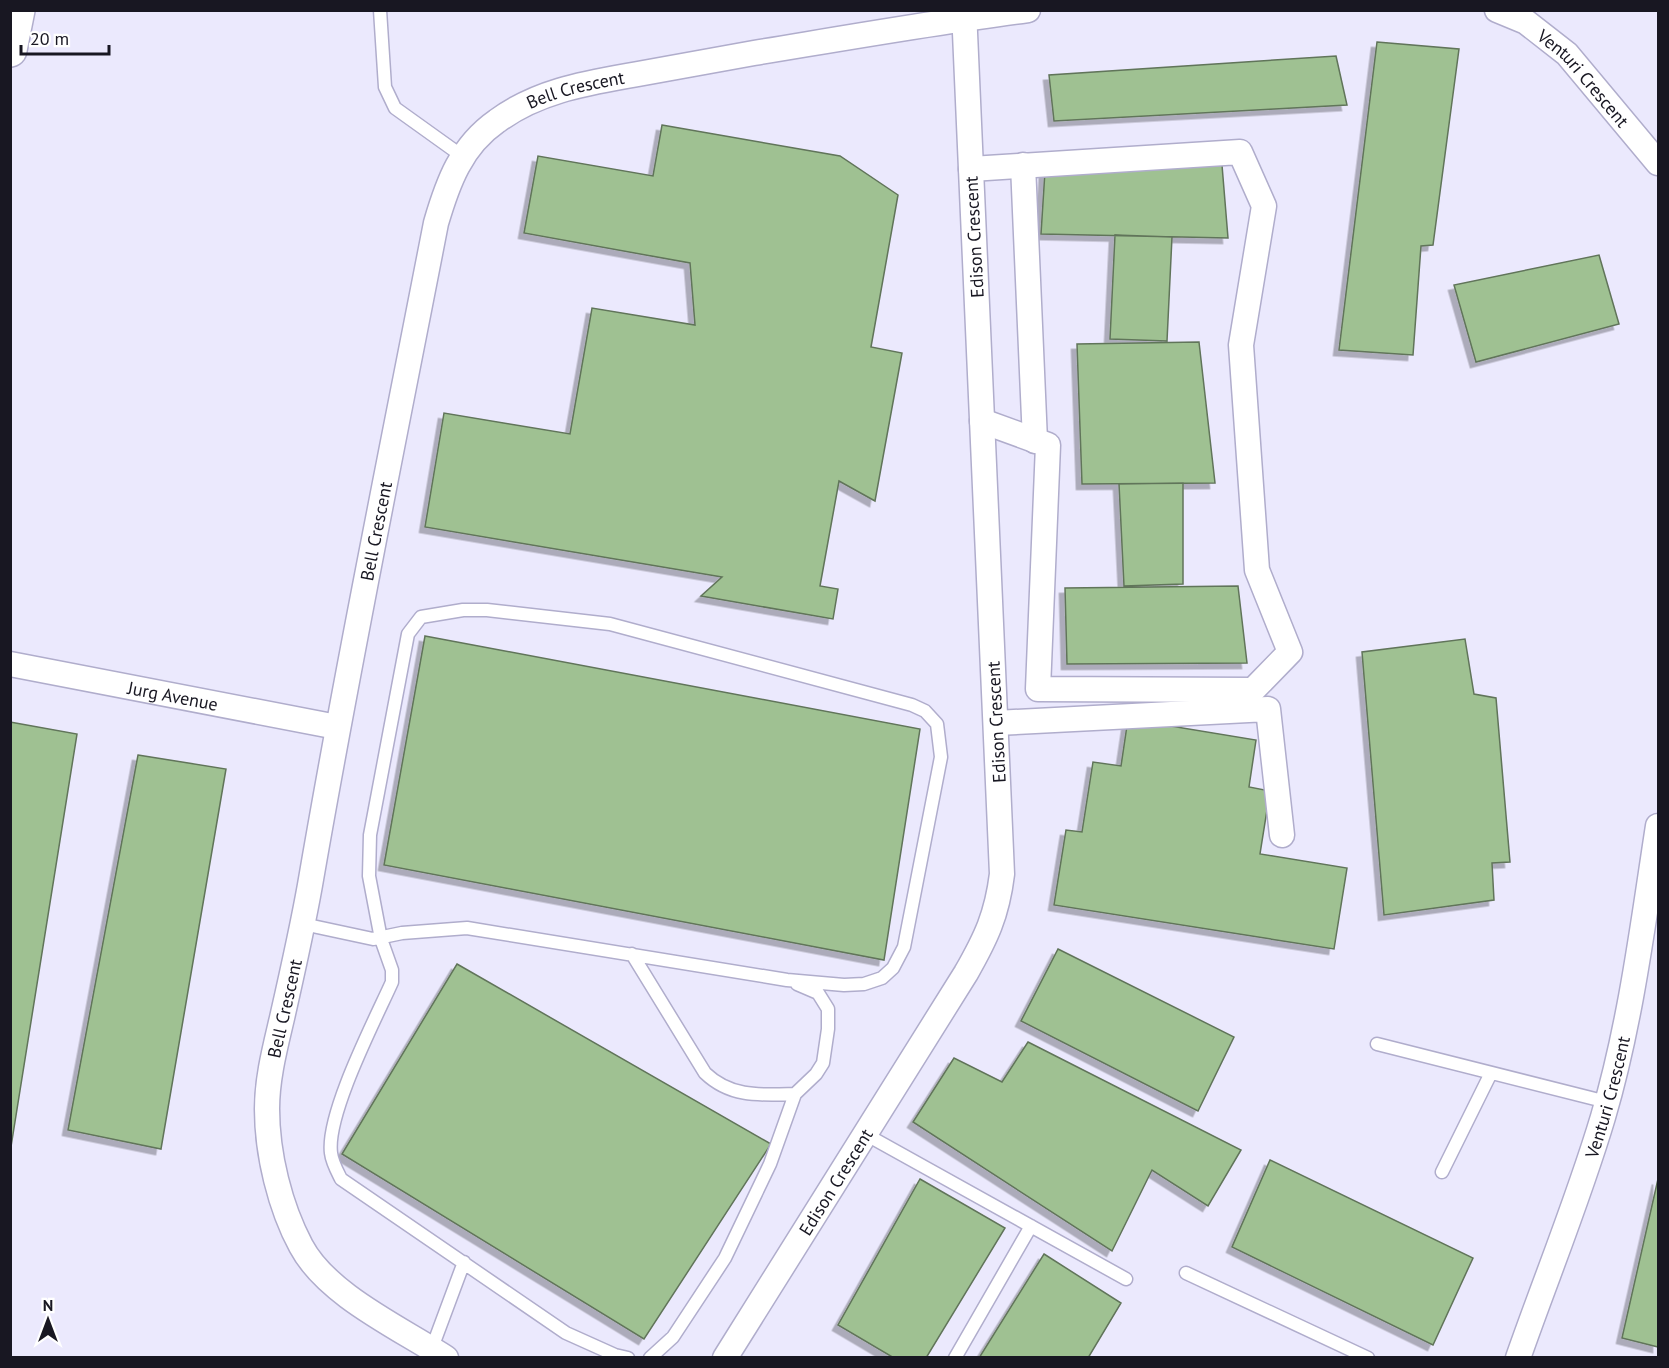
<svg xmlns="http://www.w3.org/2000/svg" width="1669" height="1368" viewBox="0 0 1669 1368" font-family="'PT Sans',sans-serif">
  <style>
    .building { fill: #9fc192; stroke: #61745a; stroke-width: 1.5; filter: url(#shadow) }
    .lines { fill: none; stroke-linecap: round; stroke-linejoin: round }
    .lane-casing { stroke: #b0adcc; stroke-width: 15 }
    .street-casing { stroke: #b0adcc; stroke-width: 27 }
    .secondary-casing { stroke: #b0adcc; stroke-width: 36 }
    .lane { stroke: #fff; stroke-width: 12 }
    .street { stroke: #fff; stroke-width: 24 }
    .secondary { stroke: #fff; stroke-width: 33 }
    .labels { text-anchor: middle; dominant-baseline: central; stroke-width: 5; stroke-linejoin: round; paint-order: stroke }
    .street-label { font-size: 18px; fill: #181722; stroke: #fff }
  </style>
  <defs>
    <filter id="shadow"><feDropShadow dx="-5.5" dy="5.5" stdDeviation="0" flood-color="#0004"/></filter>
  </defs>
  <rect width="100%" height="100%" fill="#ebe9fd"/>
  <!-- building -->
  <path class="building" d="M1377,42L1459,49L1433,245L1421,246L1413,355L1339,350Z
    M1336,56L1347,105L1054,121L1049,75Z
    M662,125L840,156L898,195L871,347L902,353L875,501L839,481L820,586L838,589L833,619L701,596L722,577L425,527L444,413L570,434L592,308L695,325L690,263L524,233L538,156L653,176Z
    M1222,165L1228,238L1041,234L1045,171Z
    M1115,235L1172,237L1167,341L1110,339Z
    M1599,255L1619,324L1476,362L1454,285Z
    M1199,342L1215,483L1082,484L1077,344Z
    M1183,483V584L1124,586L1119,484Z
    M1238,586L1247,663L1067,664L1065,588Z
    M425,636L920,729L884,960L384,865Z
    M1465,639L1474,694L1496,698L1510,862L1492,863L1494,900L1384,915L1362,652Z
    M1128,719L1256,740L1249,787L1270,791L1260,854L1347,868L1334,949L1054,905L1066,830L1082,832L1093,762L1121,766Z
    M10,722L77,734L10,1153Z
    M138,755L226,769L161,1149L68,1130Z
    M1058,949L1234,1037L1198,1111L1021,1021Z
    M457,964L771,1144L644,1339L342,1154Z
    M1028,1042L1241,1150L1208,1206L1152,1170L1112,1251L913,1122L954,1058L1002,1082Z
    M1270,1160L1473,1258L1433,1345L1232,1247Z
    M920,1179L1005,1228L926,1358H894L838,1325Z
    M1658,1179V1347L1622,1338Z
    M1044,1254L1121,1303L1088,1358H979Z"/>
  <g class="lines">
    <defs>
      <path id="lane" d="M380,10L385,87L395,108L462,156
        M303,924L373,939L402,933L467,928L787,980L844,985L864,984L882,978L893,968L904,947L941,757L937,724L925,711L912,705L610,624L487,610H463L421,617L408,634L370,835L369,876L381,939L392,970V982C375,1020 326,1114 331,1153C332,1162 337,1171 341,1179L566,1333L615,1355L628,1358
        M632,954L705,1073C731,1098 761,1095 795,1094
        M1377,1044L1607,1102
        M865,1134L1126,1279
        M1442,1172L1491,1073
        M1186,1273L1368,1358
        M432,1348L464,1262
        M650,1358L673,1337L725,1258L770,1164L795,1094L816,1074L823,1063L828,1029V1009L818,993L797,984
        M955,1358L1031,1226"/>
      <g id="street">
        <path id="s1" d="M1497,10L1526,22L1567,54L1658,163"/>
        <path d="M1023,165L1035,441"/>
        <path d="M971,169L1240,152L1264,206L1241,345L1257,570L1290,652L1253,690L1038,689L1048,445L982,421"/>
        <path id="s2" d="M10,664L337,727"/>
        <path d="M996,723L1268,709L1282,835"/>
        <path id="s3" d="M446,1358C400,1328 327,1295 301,1246C280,1207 267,1154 267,1109C267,1078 275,1048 282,1018C292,974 302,930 310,885C348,664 393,444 436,223C448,182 461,146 497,121C539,90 588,83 638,74C676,67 715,60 754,53C845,38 936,22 1028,10"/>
        <path id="s4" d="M725,1358L966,973C986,938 997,915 1002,874L964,10"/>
        <path id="s5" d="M1518,1358C1546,1278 1579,1198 1603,1117C1631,1022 1643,923 1658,826"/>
      </g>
      <path id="secondary" d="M10,50L18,10"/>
    </defs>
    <!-- lane casing -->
    <use href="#lane" class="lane-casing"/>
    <!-- street casing -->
    <use href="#street" class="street-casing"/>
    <!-- secondary casing -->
    <use href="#secondary" class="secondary-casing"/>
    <!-- lane -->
    <use href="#lane" class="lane"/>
    <!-- street -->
    <use href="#street" class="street"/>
    <!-- secondary -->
    <use href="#secondary" class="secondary"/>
  </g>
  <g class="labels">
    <!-- street labels -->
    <g class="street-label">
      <text stroke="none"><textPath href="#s1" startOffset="112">Venturi Crescent</textPath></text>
      <text stroke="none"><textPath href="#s3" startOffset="1437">Bell Crescent</textPath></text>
      <text transform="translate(974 237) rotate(-93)">Edison Crescent</text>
      <text stroke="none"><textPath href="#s3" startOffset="916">Bell Crescent</textPath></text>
      <text stroke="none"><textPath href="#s2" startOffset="166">Jurg Avenue</textPath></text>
      <text transform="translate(996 722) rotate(-93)">Edison Crescent</text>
      <text stroke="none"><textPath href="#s3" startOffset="430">Bell Crescent</textPath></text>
      <text stroke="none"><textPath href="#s5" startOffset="276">Venturi Crescent</textPath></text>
      <text stroke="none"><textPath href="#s4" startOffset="208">Edison Crescent</textPath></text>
    </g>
  </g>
  <!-- border -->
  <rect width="1669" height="1368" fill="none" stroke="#181722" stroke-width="24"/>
  <!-- north arrow -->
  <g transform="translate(48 1320)" stroke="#ffffff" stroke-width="4.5" paint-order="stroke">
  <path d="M0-4.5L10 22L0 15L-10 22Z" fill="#181722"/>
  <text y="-9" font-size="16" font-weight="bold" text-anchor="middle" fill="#181722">N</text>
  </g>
  <!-- scale -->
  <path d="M21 45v9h88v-9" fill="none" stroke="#181722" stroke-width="3"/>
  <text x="30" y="45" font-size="18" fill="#181722" stroke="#ffffff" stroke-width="4.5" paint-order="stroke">20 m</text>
</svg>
